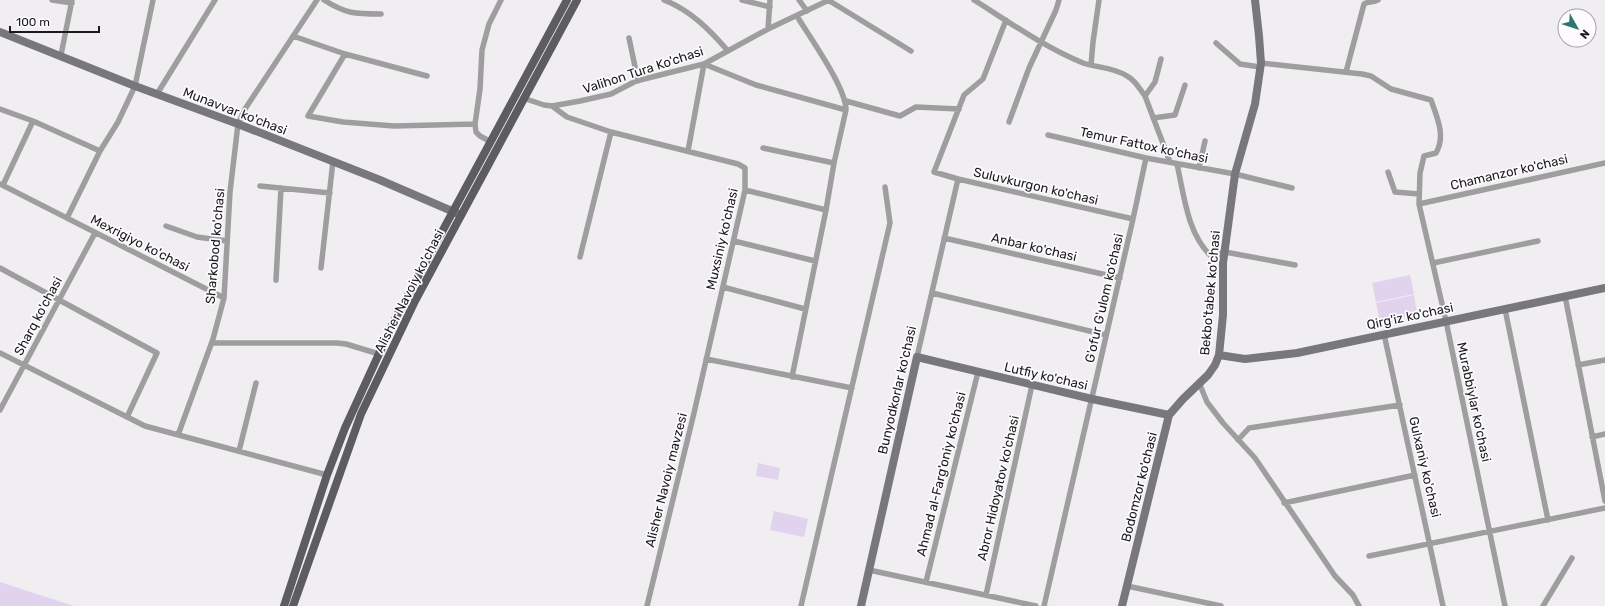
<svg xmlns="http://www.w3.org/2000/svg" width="1605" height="606" viewBox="0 0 1605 606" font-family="Rubik,sans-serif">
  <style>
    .grass { fill: #e1d3ed }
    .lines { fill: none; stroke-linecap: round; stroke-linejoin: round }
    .street { stroke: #9f9e9f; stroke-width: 5.5 }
    .secondary { stroke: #787779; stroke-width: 8 }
    .primary { stroke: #5d5c5f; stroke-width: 8 }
    .labels { text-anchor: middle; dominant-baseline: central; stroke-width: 3.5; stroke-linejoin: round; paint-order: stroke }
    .street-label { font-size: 13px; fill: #1a1a1b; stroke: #fdfbfe }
  </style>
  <rect width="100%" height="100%" fill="#f0eef1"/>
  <!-- grass -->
  <path class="grass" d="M1410,275L1414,294L1376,302L1372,283Z
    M1414,295L1417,314L1380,322L1376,303Z
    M758,463L780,468L778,480L756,476Z
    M774,511L808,519L804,537L770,530Z
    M0,582L74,606H0Z"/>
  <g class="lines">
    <!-- street -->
    <path class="street" d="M52,0L72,3
      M324,0C346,14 355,14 381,14
      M664,0C690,10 710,30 728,51
      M742,0L770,7
      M799,0L807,11
      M828,0L911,51
      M974,0C1009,22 1044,47 1083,63C1098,68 1113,67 1127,76C1135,80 1140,89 1145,96L1170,162
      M1006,20L983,79L964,95L934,172L958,179L1133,219
      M768,29L770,0
      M293,36L345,54L427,76
      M629,38L638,81
      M1216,43L1240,64L1260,67
      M345,54L308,116L343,122L394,126L475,124
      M61,55L72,0
      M1261,63L1362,74L1371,76L1391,89L1431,100C1437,117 1446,136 1436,153L1424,156L1420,173L1419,204L1446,321L1505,606
      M1091,65L1093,42L1099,0
      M1346,72L1364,4C1368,1 1373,3 1378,0
      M157,94L215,0
      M1145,96L1155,82L1161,59
      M523,98L544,105L552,106L580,101L611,94L636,81L704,64L768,29L829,0
      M846,101L900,116L916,107L959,109
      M552,106L567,117L611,132L738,164L745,168V190L694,413L647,606
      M0,109L33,121L100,151
      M1153,118L1175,115L1185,85
      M1009,122L1029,68L1056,10L1059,0
      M1048,135L1146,158L1235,174L1292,188
      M491,142L480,136L476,132L475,124L480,89L482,50L489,24L501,0
      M763,148L834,163
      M688,151L704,64L756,85L846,110
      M1177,164C1184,195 1187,233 1211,256L1225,252L1295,265
      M1199,168L1205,141
      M1388,172L1395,192L1419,194
      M0,184L224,298
      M3,185L33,121
      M260,186L330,193
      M745,190L826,210
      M1419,204L1605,163
      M67,218L100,151L118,122L135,86L153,0
      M166,226L197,237L227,241
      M944,238L1120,278
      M734,241L815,261
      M580,257L611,132
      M1433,263L1538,241
      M0,268L157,353L127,417
      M321,268L333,161
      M276,280L281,188
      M723,287L805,309
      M932,293L1106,335
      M1565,296L1605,501
      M1505,309L1548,520
      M1384,334L1443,606
      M212,343H337L346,344L379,354
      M0,353L145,426L327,475
      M917,357L958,179
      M706,359L852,388
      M1578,365L1605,360
      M792,377L826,210L834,163L846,110C846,87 810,38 797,16
      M1200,385L1207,402L1223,423L1255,458L1335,576L1353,595L1359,606
      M0,410L95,233
      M178,435L213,339L224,298L230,192L238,124L245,109L317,0
      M1592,437L1605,434
      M1238,440L1249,428L1400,405
      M239,451L256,383
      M1284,503L1415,475
      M1369,556L1605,508
      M869,570L1036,606
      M926,582L978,372
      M1127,586L1221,606
      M986,595L1032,385
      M801,606L890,223L885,187
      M1044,606L1133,219L1146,158
      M1543,606L1572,558"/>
    <!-- secondary -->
    <path class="secondary" d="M0,32L135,86L238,124L380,180L461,215
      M1219,355L1245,359L1297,353L1605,288
      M861,606L917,357L1092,399L1169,415
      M1122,606L1169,415L1183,399L1208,375L1215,365L1219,355L1223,315V263L1235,174L1255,104L1261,63L1259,36L1255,0"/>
    <!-- primary -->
    <path class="primary" d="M284,606L327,475L345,428L395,319L567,0
      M293,606L361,414L415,301L577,0"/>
  </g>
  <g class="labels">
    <!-- street labels -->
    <g class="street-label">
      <text transform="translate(643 70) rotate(-18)">Valihon Tura Ko'chasi</text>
      <text transform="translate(235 111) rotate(21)">Munavvar ko'chasi</text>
      <text transform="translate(1144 145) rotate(12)">Temur Fattox ko'chasi</text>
      <text transform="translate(1509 172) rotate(-13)">Chamanzor ko'chasi</text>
      <text transform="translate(1036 186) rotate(13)">Suluvkurgon ko'chasi</text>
      <text transform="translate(722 239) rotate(-77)">Muxsiniy ko'chasi</text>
      <text transform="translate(140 243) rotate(27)">Mexrigiyo ko'chasi</text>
      <text transform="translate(215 246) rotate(-85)">Sharkobod ko'chasi</text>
      <text transform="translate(1034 247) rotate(13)">Anbar ko'chasi</text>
      <text transform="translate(409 291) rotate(-63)">Alisher Navoiy ko'chasi</text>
      <text transform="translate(1210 293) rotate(-85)">Bekbo'tabek ko'chasi</text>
      <text transform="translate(1104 298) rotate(-77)">G'ofur G'ulom ko'chasi</text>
      <text transform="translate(38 316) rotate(-62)">Sharq ko'chasi</text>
      <text transform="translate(1410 316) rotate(-12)">Qirg'iz ko'chasi</text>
      <text transform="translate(1046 376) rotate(13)">Lutfiy ko'chasi</text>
      <text transform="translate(897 390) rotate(-77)">Bunyodkorlar ko'chasi</text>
      <text transform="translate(1474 402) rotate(78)">Murabbiylar ko'chasi</text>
      <text transform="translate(1425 467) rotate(77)">Gulxaniy ko'chasi</text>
      <text transform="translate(941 474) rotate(-76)">Ahmad al-Farg'oniy ko'chasi</text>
      <text transform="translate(666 480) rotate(-76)">Alisher Navoiy mavzesi</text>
      <text transform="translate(1139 487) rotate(-76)">Bodomzor ko'chasi</text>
      <text transform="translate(998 488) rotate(-77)">Abror Hidoyatov ko'chasi</text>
    </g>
  </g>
  <!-- north arrow -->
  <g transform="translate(1577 28) rotate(129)"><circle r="19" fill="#fdfbfe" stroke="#a2a1a3"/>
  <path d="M0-3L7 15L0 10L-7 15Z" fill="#2e766f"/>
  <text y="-6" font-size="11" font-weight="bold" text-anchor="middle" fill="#1a1a1b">N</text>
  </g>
  <!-- scale -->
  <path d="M10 26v6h89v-6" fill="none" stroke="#1a1a1b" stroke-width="2"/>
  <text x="16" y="26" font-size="12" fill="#1a1a1b" stroke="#fdfbfe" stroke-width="3" paint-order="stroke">100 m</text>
</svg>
